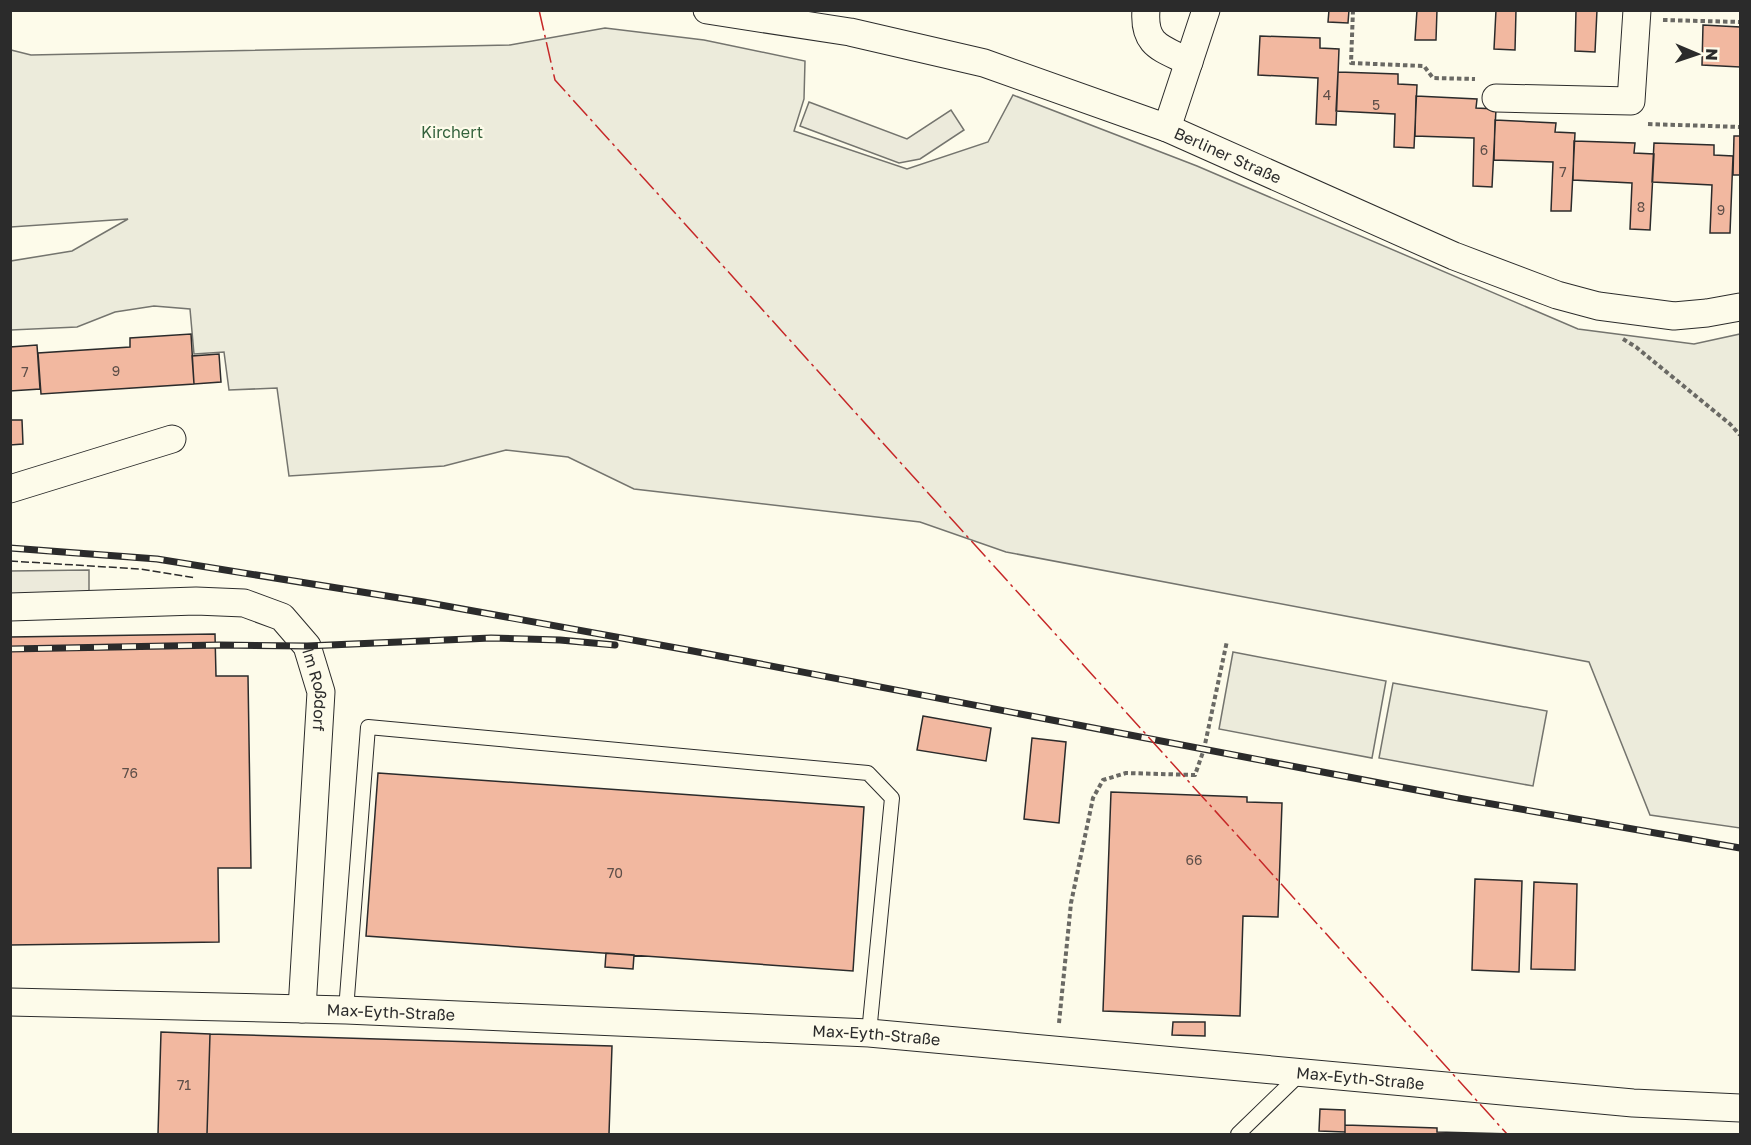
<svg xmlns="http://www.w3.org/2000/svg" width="1751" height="1145" viewBox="0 0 1751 1145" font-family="'Golos Text',sans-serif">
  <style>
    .green { fill: #ecebdb; stroke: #74746e; stroke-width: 1.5 }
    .parking { fill: #eceadb; stroke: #74746e; stroke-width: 1.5 }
    .building { fill: #f2b8a0; stroke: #2b2b2b; stroke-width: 1.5 }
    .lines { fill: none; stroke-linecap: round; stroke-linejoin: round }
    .lane-casing { stroke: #2b2b2b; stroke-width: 16 }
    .street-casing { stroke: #2b2b2b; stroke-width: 29 }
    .path { stroke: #6a6964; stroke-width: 4; stroke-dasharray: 4.5 3; stroke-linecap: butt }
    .lane { stroke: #fdfbea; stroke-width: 14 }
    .street { stroke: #fdfbea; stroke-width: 27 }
    .rail-casing { stroke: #2b2b2b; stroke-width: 7 }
    .rail { stroke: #fdfbea; stroke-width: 4.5; stroke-dasharray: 14; stroke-linecap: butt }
    .fence { stroke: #2b2b2b; stroke-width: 1.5; stroke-dasharray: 8 3; stroke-linecap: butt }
    .power { stroke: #c62828; stroke-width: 1.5; stroke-dasharray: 21 4.5 3 4.5; stroke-linecap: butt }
    .labels { text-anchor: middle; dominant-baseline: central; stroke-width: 4.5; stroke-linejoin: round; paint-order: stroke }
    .number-label { font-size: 14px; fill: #5d4e48 }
    .park-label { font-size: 16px; fill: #34623c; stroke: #fdfbea }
    .street-label { font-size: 16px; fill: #2b2b2b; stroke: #fdfbea }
  </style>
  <rect width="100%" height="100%" fill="#fdfbea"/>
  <!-- green -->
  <path class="green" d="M605,28L704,40L805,61L804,99L794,131L907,169L988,142L1013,95L1197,166L1578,329L1694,344L1740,334V828L1650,815L1589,662L1006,552L920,522L634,489L568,457L506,450L444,466L289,476L277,388L229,390L224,352L194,354L190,309L154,306L115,312L77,327L11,330V261L72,251L128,219L11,227V50L31,55L510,45Z
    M1233,652L1386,681L1372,758L1219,729Z
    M1393,683L1547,711L1533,786L1379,758Z"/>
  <!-- parking -->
  <path class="parking" d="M809,102L907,139L951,110L964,130L920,159L899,163L800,126Z
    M89,570V593L11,594L10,571Z"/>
  <!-- building -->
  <path class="building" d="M1329,10H1349L1348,23L1328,22Z
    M1417,10H1437L1436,40H1415Z
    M1496,10H1516L1515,50L1494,49Z
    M1576,10H1597L1595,52L1575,51Z
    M1703,25L1740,27V67L1702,65Z
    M1260,36L1320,38V48L1339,49L1336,125L1316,124L1318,78L1258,75Z
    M1338,72L1398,74V84L1417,85L1414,148L1394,147L1395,114L1336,111Z
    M1416,96L1477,99L1476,108L1496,109L1492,187L1473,186L1474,138L1415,136Z
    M1495,120L1556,123L1555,132L1575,133L1571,211H1551L1553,162L1494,160Z
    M1734,136H1740V175H1733Z
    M1574,141L1635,143L1634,153L1654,154L1650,230L1630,229L1632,183L1573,180Z
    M1654,143L1714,145V155L1733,156L1730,233H1710L1712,185L1652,182Z
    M191,334L194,384L41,394L38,353L130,347V338Z
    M37,345L40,389L10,391V347Z
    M219,354L221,382L194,384L192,356Z
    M10,420H22L23,444L10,445Z
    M215,634L216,676H248L251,868H218L219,942L10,945V637Z
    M923,716L991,728L986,761L917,750Z
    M1032,738L1066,742L1059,823L1024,819Z
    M378,773L864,807L853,971L366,936Z
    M1111,792L1247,797V802L1282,803L1278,917L1243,916L1240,1016L1103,1011Z
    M1475,879L1522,881L1519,972L1472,970Z
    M1534,882L1577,884L1575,970L1531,969Z
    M606,953L634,955L633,969L605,967Z
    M1173,1022H1205V1036L1172,1035Z
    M161,1032L210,1034L207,1134H158Z
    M210,1034L612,1046L609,1134H207Z
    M1320,1109L1345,1110V1132L1319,1131Z
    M1345,1125L1437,1128V1132L1514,1134H1345Z"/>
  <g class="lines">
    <defs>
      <path id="lane" d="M346,1010L368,727L868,773L892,798L869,1033
        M1238,1134L1301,1073"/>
      <g id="street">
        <path id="s1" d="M707,10L850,32L984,63L1167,128L1454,256L1557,295L1598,306L1674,316L1707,313L1740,307"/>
        <path d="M1146,10C1143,46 1162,48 1189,62"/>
        <path d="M1496,98L1631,101L1637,10"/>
        <path d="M1167,128L1206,10"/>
        <path d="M10,489L172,439"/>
        <path id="s2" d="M10,607L196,601L244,603L282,617L307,646L321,692L302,1009"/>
        <path id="s3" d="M10,1002L346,1010L869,1033L1633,1103L1740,1108"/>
      </g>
    </defs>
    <!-- lane casing -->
    <use href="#lane" class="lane-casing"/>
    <!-- street casing -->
    <use href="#street" class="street-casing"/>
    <!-- path -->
    <path class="path" d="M1353,10L1351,63L1424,66L1433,78L1475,79
      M1663,20L1740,22
      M1648,124L1740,127
      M1623,339L1636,347L1730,424L1740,435
      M1059,1023L1071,903L1093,798L1103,780L1126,773L1195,775L1204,749L1227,641"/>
    <!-- lane -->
    <use href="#lane" class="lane"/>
    <!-- street -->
    <use href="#street" class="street"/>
    <defs>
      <path id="rail" d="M10,548L157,559L424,602L693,651L1458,798L1740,848
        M10,649L219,645L307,646L491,638L560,640L615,645"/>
    </defs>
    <!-- rail casing -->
    <use href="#rail" class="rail-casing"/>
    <!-- rail -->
    <use href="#rail" class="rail"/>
    <!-- fence -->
    <path class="fence" d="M10,561L140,569L196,578"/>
    <!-- power -->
    <path class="power" d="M539,10L555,80L1507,1134"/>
  </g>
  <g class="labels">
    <!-- number labels -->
    <g class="number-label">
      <text x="1327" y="94">4</text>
      <text x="1376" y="104">5</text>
      <text x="1484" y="149">6</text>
      <text x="1563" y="171">7</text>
      <text x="1641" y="206">8</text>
      <text x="1721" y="209">9</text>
      <text x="116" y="370">9</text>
      <text x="25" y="371">7</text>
      <text x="130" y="772">76</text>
      <text x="1194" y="859">66</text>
      <text x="615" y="872">70</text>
      <text x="184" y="1084">71</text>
    </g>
    <!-- park labels -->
    <g class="park-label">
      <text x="452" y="132">Kirchert</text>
    </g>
    <!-- street labels -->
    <g class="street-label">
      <text stroke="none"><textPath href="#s1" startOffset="543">Berliner Straße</textPath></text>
      <text stroke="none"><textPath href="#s2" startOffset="358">Im Roßdorf</textPath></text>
      <text stroke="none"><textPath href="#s3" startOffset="381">Max-Eyth-Straße</textPath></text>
      <text stroke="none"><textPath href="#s3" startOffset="867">Max-Eyth-Straße</textPath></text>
      <text stroke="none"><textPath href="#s3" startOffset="1353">Max-Eyth-Straße</textPath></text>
    </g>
  </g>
  <!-- border -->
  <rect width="1751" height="1145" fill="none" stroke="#2b2b2b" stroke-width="24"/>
  <!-- north arrow -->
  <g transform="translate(1697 54) rotate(92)" stroke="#fdfbea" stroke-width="4.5" paint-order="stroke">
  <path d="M0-4.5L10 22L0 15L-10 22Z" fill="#2b2b2b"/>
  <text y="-9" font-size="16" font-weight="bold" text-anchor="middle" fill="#2b2b2b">N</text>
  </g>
</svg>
